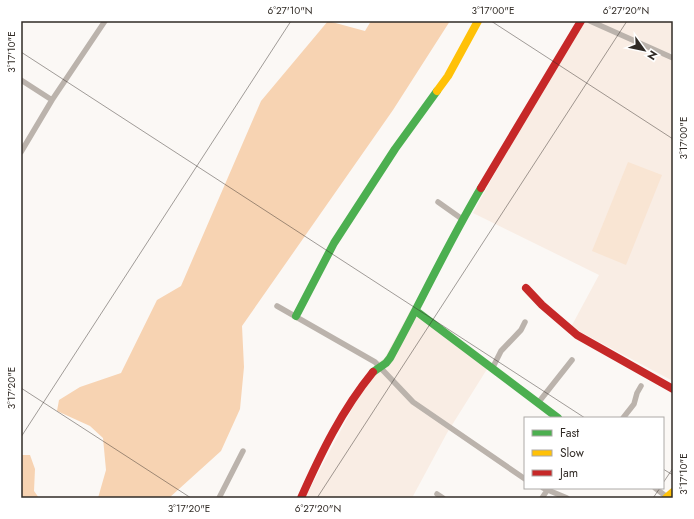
<svg xmlns="http://www.w3.org/2000/svg" width="694" height="519" viewBox="0 0 694 519" font-family="Jost,sans-serif">
  <style>
    .built { fill: #f9ede4 }
    .green { fill: #f9e5d3 }
    .forest { fill: #f7d3b2 }
    .lines { fill: none; stroke-linecap: round; stroke-linejoin: round }
    .street { stroke: #bbb3ac; stroke-width: 5.5 }
    .fast { stroke: #4caf50; stroke-width: 8 }
    .slow { stroke: #ffc107; stroke-width: 8 }
    .jam { stroke: #c62828; stroke-width: 8 }
    .ticks { fill: none; stroke: #312b26; stroke-width: 1; stroke-opacity: 0.45 }
    .neatline { fill: none; stroke: #312b26; stroke-width: 1.5 }
    .ticks-label { font-size: 10px; text-anchor: middle; fill: #312b26 }
  </style>
  <rect width="100%" height="100%" fill="#fbf8f5"/>
  <!-- built -->
  <path class="built" d="M579,21H673V48L669,55L673,56V381L571,327L599,275L473,213Z
    M411,309L489,366L447,433L412,498H305L377,362L384,359Z"/>
  <!-- green -->
  <path class="green" d="M628,162L662,175L626,265L592,251Z"/>
  <!-- forest -->
  <path class="forest" d="M328,21L365,31L371,21H450L393,110L242,326L244,367L240,409L221,451L169,498H98L106,470L103,438L90,426L57,411L59,400L80,387L121,373L157,300L181,286L261,101Z
    M21,455H30L35,469L34,491L39,498H21Z"/>
  <g class="lines">
    <!-- street -->
    <path class="street" d="M590,21L673,58
      M21,80L52,100
      M21,152L52,100L105,21
      M438,202L462,219
      M277,306L375,362L413,402L525,479
      M492,369L501,351L521,330L525,322
      M538,403L572,360
      M623,418L634,404L637,393L641,386
      M543,488L567,498
      M655,488L667,497
      M437,494L443,498
      M219,498L243,451
      M542,498L548,489"/>
    <!-- fast -->
    <path class="fast" d="M416,311L558,418
      M296,316L334,243L395,149L437,91
      M373,372L386,363L390,358C421,302 448,243 481,188"/>
    <!-- slow -->
    <path class="slow" d="M437,91L448,76L478,21
      M666,498L673,492"/>
    <!-- jam -->
    <path class="jam" d="M481,188L581,21
      M526,288L542,305L577,335L673,389
      M301,498C321,453 342,410 373,372"/>
  </g>
  <!-- ticks -->
  <path class="ticks" d="M491,21L673,139M21,52L585,418M21,388L191,498M21,437L291,21M663,469L673,475M663,483L673,468M317,498L627,21M653,498L660,488"/>
  <!-- border -->
  <rect width="694" height="519" fill="none" stroke="#ffffff" stroke-width="44"/>
  <!-- legend -->
  <rect x="524" y="417" width="140" height="72" fill="#ffffff" stroke="#adaaa8"/>
  <rect x="532" y="430" width="20" height="6" fill="#4caf50" stroke="#adaaa8"/>
  <text x="560" y="437" font-size="12" fill="#312b26">Fast</text>
  <rect x="532" y="450" width="20" height="6" fill="#ffc107" stroke="#adaaa8"/>
  <text x="560" y="457" font-size="12" fill="#312b26">Slow</text>
  <rect x="532" y="470" width="20" height="6" fill="#c62828" stroke="#adaaa8"/>
  <text x="560" y="477" font-size="12" fill="#312b26">Jam</text>
  <!-- north arrow -->
  <g transform="translate(644 50) rotate(123)" stroke="#ffffff" stroke-width="3" paint-order="stroke">
  <path d="M0-3L7 15L0 10L-7 15Z" fill="#312b26"/>
  <text y="-6" font-size="11" font-weight="bold" text-anchor="middle" fill="#312b26">N</text>
  </g>
  <rect x="22" y="22" width="650" height="475" class="neatline"/>
  <g class="ticks-label">
    <text x="290" y="14">6°27'10"N</text>
    <text x="493" y="14">3°17'00"E</text>
    <text x="626" y="14">6°27'20"N</text>
    <text transform="translate(11 52) rotate(-90)" y="4">3°17'10"E</text>
    <text transform="translate(683 138) rotate(-90)" y="4">3°17'00"E</text>
    <text transform="translate(11 388) rotate(-90)" y="4">3°17'20"E</text>
    <text transform="translate(683 474) rotate(-90)" y="4">3°17'10"E</text>
    <text x="189" y="512">3°17'20"E</text>
    <text x="318" y="512">6°27'20"N</text>
  </g>
</svg>
